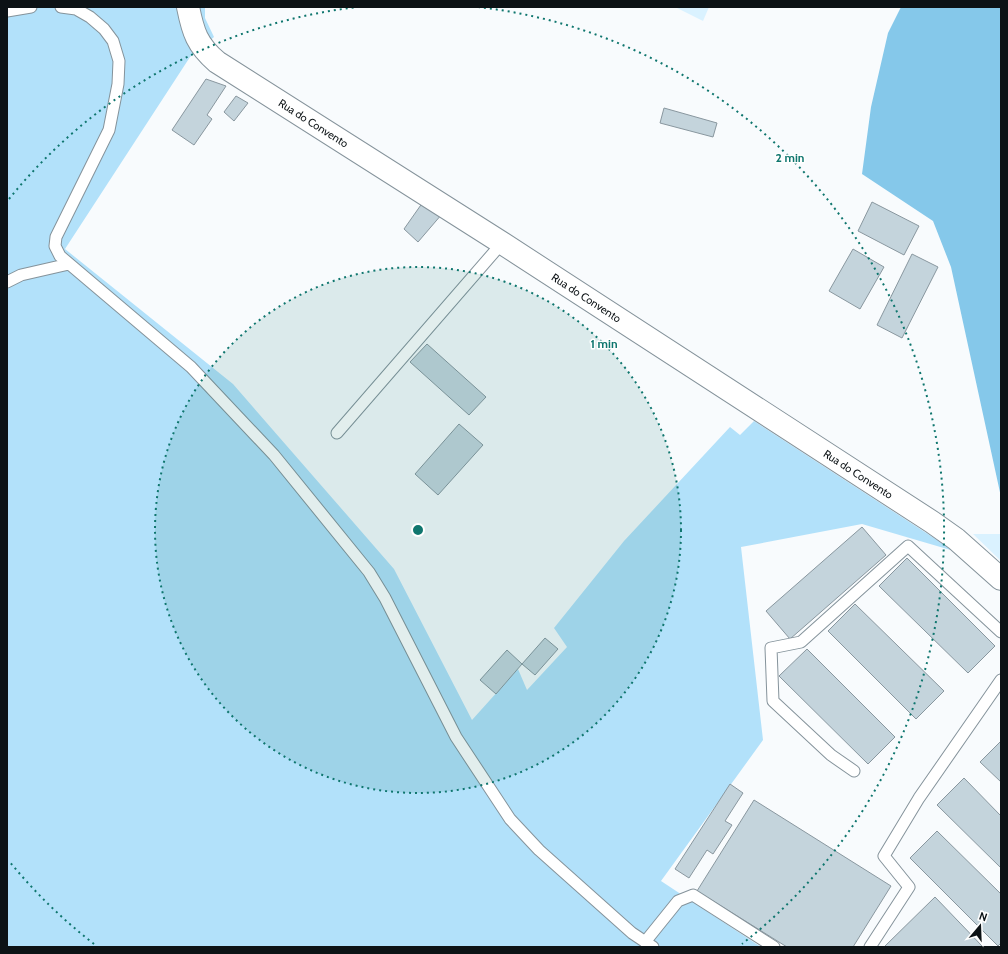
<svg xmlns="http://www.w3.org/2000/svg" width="1008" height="954" viewBox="0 0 1008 954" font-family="Cabin,sans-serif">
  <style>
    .built { fill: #daf2ff }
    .green { fill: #b2e1fa }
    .forest { fill: #85c8ea }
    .building { fill: #c4d4dc; stroke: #89979f }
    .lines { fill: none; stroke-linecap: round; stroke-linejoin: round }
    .lane-casing { stroke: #85939b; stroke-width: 13 }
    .street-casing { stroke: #85939b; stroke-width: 24 }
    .lane { stroke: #fff; stroke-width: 11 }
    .street { stroke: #fff; stroke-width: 22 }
    .ring { fill: none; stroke: #0f766e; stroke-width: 2; stroke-dasharray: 2 4 }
    .labels { text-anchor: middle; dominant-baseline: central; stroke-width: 3; stroke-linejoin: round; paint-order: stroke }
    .street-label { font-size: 11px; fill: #0c1215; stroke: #fff }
    .centre { fill: #0f766e; stroke: #fff; stroke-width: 2 }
    .ring-label { font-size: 12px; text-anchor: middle; font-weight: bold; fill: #0f766e; stroke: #fff; stroke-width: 3; stroke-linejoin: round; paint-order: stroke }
  </style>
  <rect width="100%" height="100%" fill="#f8fbfd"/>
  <!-- built -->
  <path class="built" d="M675,7H709L703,21Z
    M973,534H1001V561Z"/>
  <!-- green -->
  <path class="green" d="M7,7H205V18L214,37L190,57L65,249L233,384L394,569L472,720L518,669L527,690L567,647L554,628L624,541L730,427L740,435L754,421L954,551L862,524L741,547L763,740L661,881L761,947H7Z"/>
  <!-- forest -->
  <path class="forest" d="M901,7H1001V497L951,267L933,221L862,174L871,107L888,33Z"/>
  <!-- building -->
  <path class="building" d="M206,79L226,86L207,115L212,119L194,145L172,130Z
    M236,96L248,103L234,121L224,112Z
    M664,108L717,123L713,137L660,123Z
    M423,202L442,214L418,242L404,229Z
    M872,202L919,226L904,255L858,231Z
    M853,249L884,267L860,309L829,291Z
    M912,254L938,267L902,338L877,325Z
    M427,344L486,397L469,415L410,362Z
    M459,424L483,445L438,495L415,474Z
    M862,527L886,555L790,639L766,611Z
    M907,558L995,646L968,673L879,586Z
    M855,604L944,691L916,719L828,631Z
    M545,638L558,649L535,675L522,664Z
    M807,649L895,737L868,764L779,676Z
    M507,650L522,664L496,694L480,680Z
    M1001,741V782L980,762Z
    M964,778L1001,816V868L937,805Z
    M730,784L743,793L725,821L732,825L713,854L707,850L689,878L675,869Z
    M754,800L891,886L853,947H787L697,891Z
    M937,831L1001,894V943L998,946L910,858Z
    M935,897L983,947H884Z"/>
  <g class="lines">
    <defs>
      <path id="lane" d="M61,7L76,9L90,17L104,29L113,41L119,61L118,84L109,130L56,237L55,246L60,256L191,367L274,455L369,572L385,598L456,737L510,819L539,850L632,933L653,947
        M7,11L31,7
        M7,282L21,275L69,264
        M337,433L502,243
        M854,771L831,755L773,701L771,648L801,642L908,546L1001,632
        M645,942L678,901L693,895L774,947
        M870,947L909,887L884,856L919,798L1001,680"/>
      <g id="street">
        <path id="s1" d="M188,7C193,32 197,45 217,62L502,243L932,522L956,539L1001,579"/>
      </g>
    </defs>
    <!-- lane casing -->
    <use href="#lane" class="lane-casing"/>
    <!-- street casing -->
    <use href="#street" class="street-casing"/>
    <!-- lane -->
    <use href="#lane" class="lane"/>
    <!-- street -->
    <use href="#street" class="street"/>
  </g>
  <!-- distance rings -->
  <circle cx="418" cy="530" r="263" fill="#0f766e" fill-opacity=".12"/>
  <g class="ring">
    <circle cx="418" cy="530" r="263"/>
    <path d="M94 944A526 526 0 0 1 9 861M9 199A526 526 0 0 1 358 7M478 7A526 526 0 0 1 742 944"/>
  </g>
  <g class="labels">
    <!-- street labels -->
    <g class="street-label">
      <text stroke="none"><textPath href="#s1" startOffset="178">Rua do Convento</textPath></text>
      <text stroke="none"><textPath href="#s1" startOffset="502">Rua do Convento</textPath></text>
      <text stroke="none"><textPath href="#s1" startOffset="826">Rua do Convento</textPath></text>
    </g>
  </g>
  <circle cx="418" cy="530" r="6" class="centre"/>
  <g class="ring-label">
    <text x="790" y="162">2 min</text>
    <text x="604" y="348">1 min</text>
  </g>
  <!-- border -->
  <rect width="1008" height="954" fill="none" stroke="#0c1215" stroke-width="16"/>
  <!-- north arrow -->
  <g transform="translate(980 926) rotate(19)" stroke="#ffffff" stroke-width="3" paint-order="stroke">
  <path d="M0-3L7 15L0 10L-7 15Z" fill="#0c1215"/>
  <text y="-6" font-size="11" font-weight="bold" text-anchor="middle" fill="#0c1215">N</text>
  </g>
</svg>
